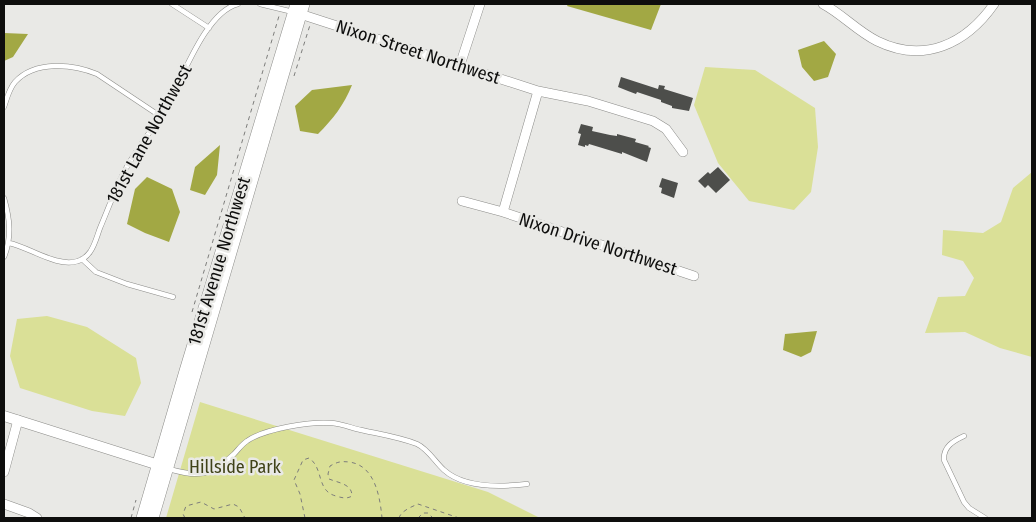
<svg xmlns="http://www.w3.org/2000/svg" width="1036" height="522" viewBox="0 0 1036 522" font-family="'Fira Sans Condensed',sans-serif">
  <style>
    .green { fill: #dae097 }
    .water { fill: #a2a844 }
    .building { fill: #4d4e4b }
    .lines { fill: none; stroke-linecap: round; stroke-linejoin: round }
    .service-casing { stroke: #8c8c89; stroke-width: 5.5 }
    .minor-casing { stroke: #8c8c89; stroke-width: 10 }
    .tertiary-casing { stroke: #8c8c89; stroke-width: 11 }
    .secondary-casing { stroke: #8c8c89; stroke-width: 12 }
    .path { stroke: #7d7d7b; stroke-width: 1; stroke-dasharray: 4 4; stroke-linecap: butt }
    .service { stroke: #fff; stroke-width: 4.5 }
    .minor { stroke: #fff; stroke-width: 9 }
    .tertiary { stroke: #fff; stroke-width: 10 }
    .secondary { stroke: #fff; stroke-width: 11 }
    .labels { text-anchor: middle; dominant-baseline: central; stroke-width: 5; stroke-linejoin: round; paint-order: stroke }
    .street-label { font-size: 18px; fill: #0e0e0d; stroke: #e9e9e6 }
    .park-label { font-size: 18px; fill: #3f4218; stroke: #e9e9e6 }
  </style>
  <rect width="100%" height="100%" fill="#e9e9e6"/>
  <!-- green -->
  <path class="green" d="M705,67L755,70L815,108L818,147L811,192L794,210L749,201L718,163L694,105Z
    M1032,172V357L1000,348L965,332L925,333L938,297L965,296L974,278L963,261L942,255L943,230L983,233L1001,222L1013,188Z
    M47,316L87,327L136,358L141,383L125,416L92,411L20,388L10,356L17,319Z
    M200,402L488,492L540,518H166Z"/>
  <!-- water -->
  <path class="water" d="M568,4H661L651,30L567,6Z
    M4,33L28,34L13,57L4,61Z
    M824,41L836,54L828,77L814,81L802,67L798,50Z
    M352,85C344,105 333,119 318,134L300,131L295,106L312,90Z
    M220,145L217,175L205,195L190,190L195,167Z
    M147,177L172,189L180,212L169,242L145,233L127,224L135,189Z
    M817,331L811,352L801,357L783,350L785,334Z"/>
  <!-- building -->
  <path class="building" d="M621,77L658,89L659,85L665,86L664,89L693,98L689,111L672,108V106L661,102V100L637,92L636,94L628,91L618,87Z
    M581,124L593,127L592,131L610,135L617,136V134L636,139L635,142L649,146L648,147L651,148L647,162L622,152V154L589,144L588,146L585,145V147L578,145L581,134L578,133Z
    M718,167L730,180L716,193L708,185L705,188L698,181L708,172L710,174Z
    M662,178L678,183L674,198L661,193L662,188L659,187Z"/>
  <g class="lines">
    <defs>
      <path id="service" d="M172,4L209,28
        M260,4L293,12
        M4,107C7,98 9,89 15,82C35,60 73,64 97,74L160,116
        M4,198C10,219 12,237 4,257
        M9,243C29,247 57,268 78,261C82,260 87,256 90,252C95,245 97,236 100,228C108,209 115,190 124,172C136,149 153,129 166,108C182,80 205,12 238,4
        M82,259L96,272L127,284L173,297
        M964,436C953,441 943,447 944,460L964,502L969,508L985,518
        M169,469C200,478 210,476 234,454C238,450 242,444 247,441C264,429 311,421 332,423C342,424 352,428 361,430C379,434 399,437 417,444C428,449 435,462 444,470C464,488 502,487 527,484"/>
      <path id="minor" d="M823,4C842,14 857,31 877,41C924,64 966,44 994,4
        M297,13L538,91L588,101L653,121L666,129L683,152
        M460,65L480,4
        M462,201L503,212L694,276
        M503,212L538,91
        M4,472L18,420
        M4,504L29,513L37,518"/>
      <path id="tertiary" d="M4,416L165,467"/>
      <path id="secondary" d="M142,518L185,371L296,4
        M153,518L304,4"/>
    </defs>
    <!-- service casing -->
    <use href="#service" class="service-casing"/>
    <!-- minor casing -->
    <use href="#minor" class="minor-casing"/>
    <!-- tertiary casing -->
    <use href="#tertiary" class="tertiary-casing"/>
    <!-- secondary casing -->
    <use href="#secondary" class="secondary-casing"/>
    <!-- path -->
    <path class="path" d="M294,76L310,25
      M192,312L279,16
      M131,518L136,500
      M185,518L183,514L186,506L201,502L214,509L233,504L239,507L245,518
      M305,518L300,494L294,480L303,460L309,458C324,468 316,491 336,496C342,498 347,499 352,496C352,484 339,483 329,479L328,474L330,466C337,462 341,461 349,462C375,465 380,497 382,518
      M399,518C401,511 411,507 418,504L459,518
      M418,518L423,513H428L433,518"/>
    <!-- service -->
    <use href="#service" class="service"/>
    <!-- minor -->
    <use href="#minor" class="minor"/>
    <!-- tertiary -->
    <use href="#tertiary" class="tertiary"/>
    <!-- secondary -->
    <use href="#secondary" class="secondary"/>
  </g>
  <g class="labels">
    <!-- street labels -->
    <g class="street-label">
      <text transform="translate(418 52) rotate(18)">Nixon Street Northwest</text>
      <text transform="translate(149 134) rotate(-61)">181st Lane Northwest</text>
      <text transform="translate(598 244) rotate(18)">Nixon Drive Northwest</text>
      <text transform="translate(219 261) rotate(-73)">181st Avenue Northwest</text>
    </g>
    <!-- park labels -->
    <g class="park-label">
      <text x="235" y="467">Hillside Park</text>
    </g>
  </g>
  <!-- border -->
  <rect width="1036" height="522" fill="none" stroke="#0e0e0d" stroke-width="10"/>
</svg>
